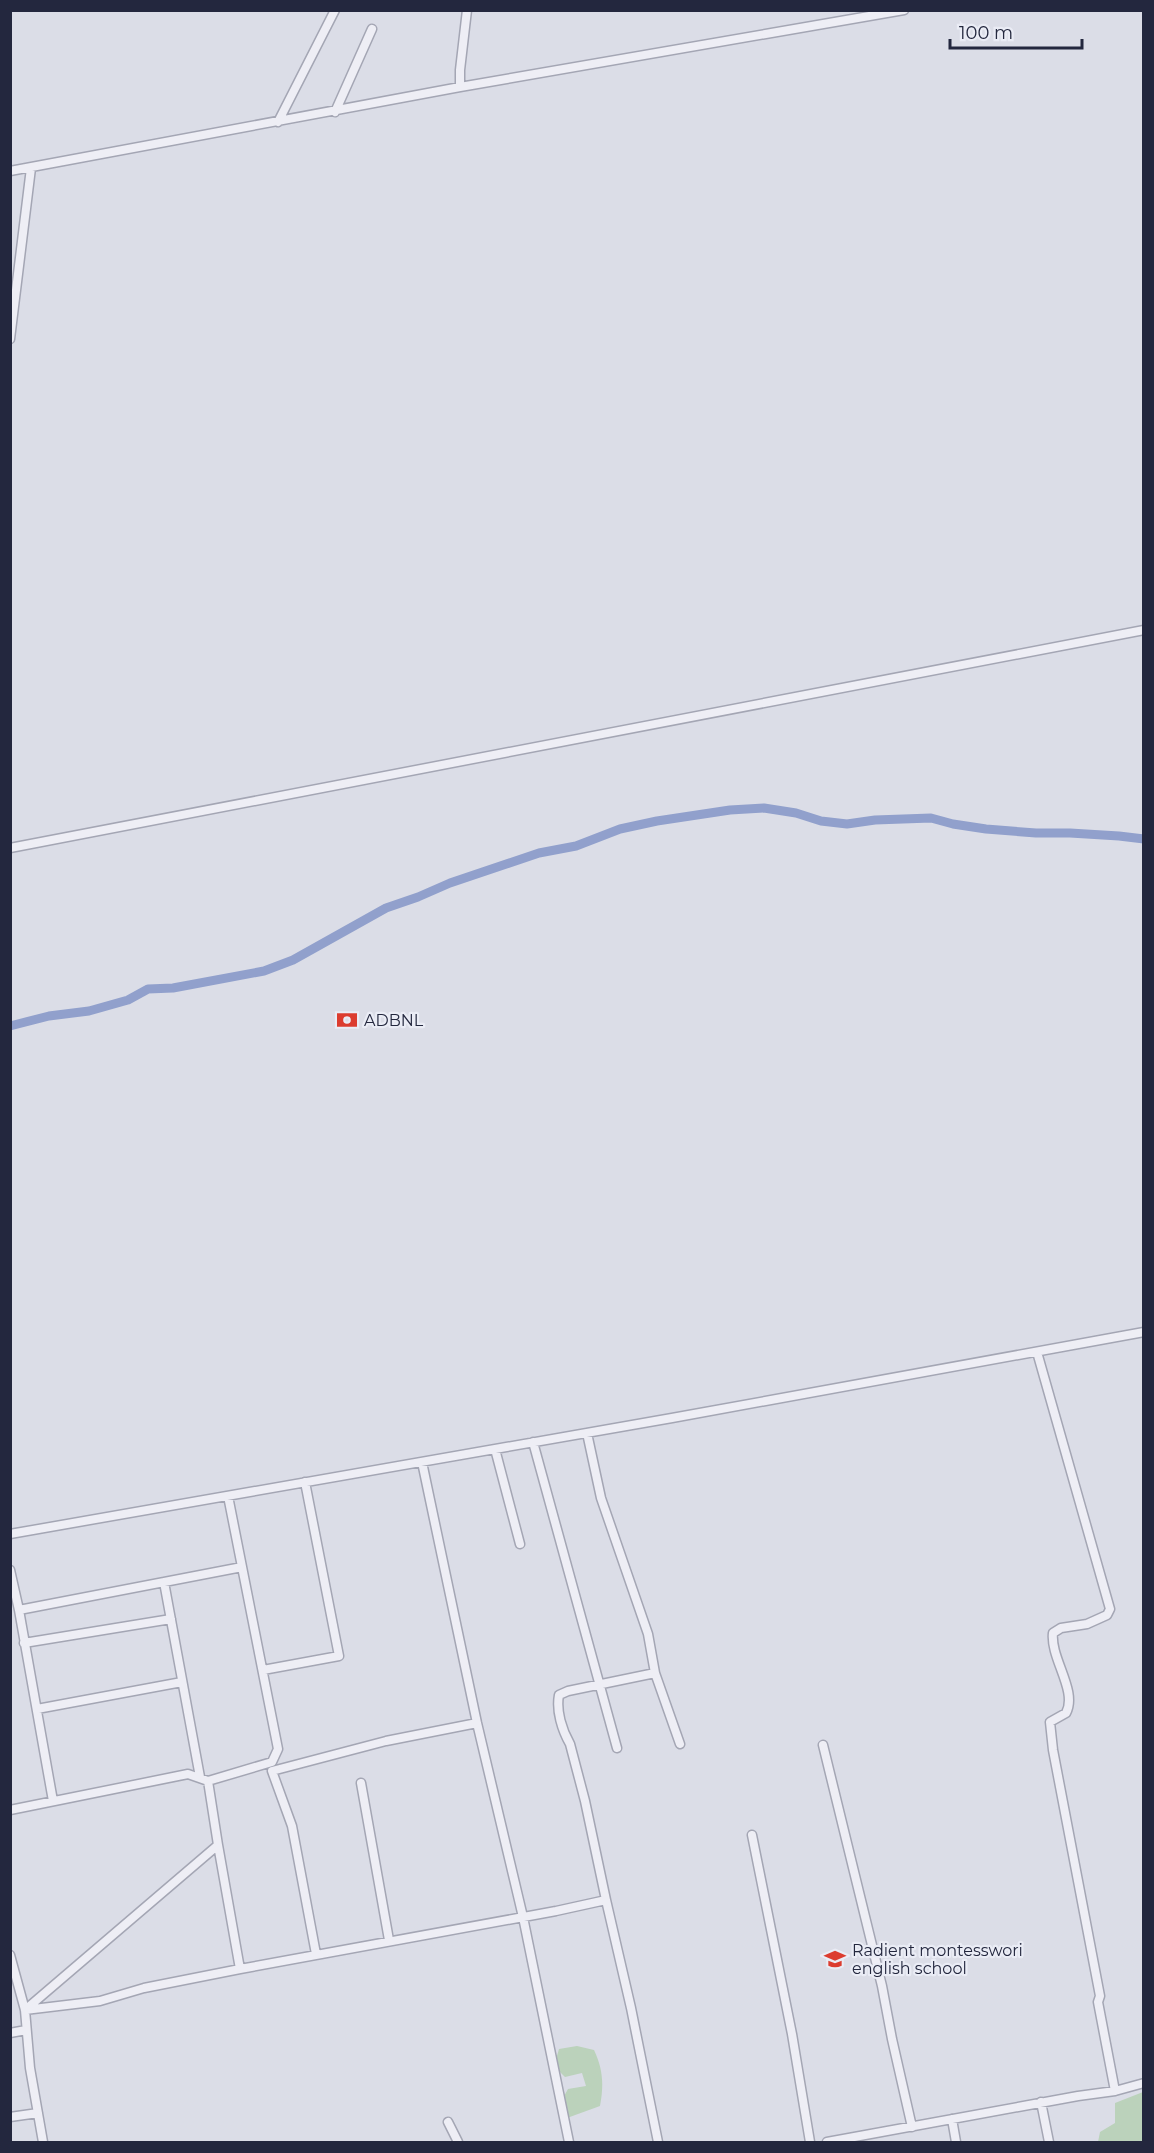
<svg xmlns="http://www.w3.org/2000/svg" width="1154" height="2153" viewBox="0 0 1154 2153" font-family="Montserrat,sans-serif">
  <style>
    .green { fill: #bbd2bb }
    .lines { fill: none; stroke-linecap: round; stroke-linejoin: round }
    .canal { stroke: #91a0cc; stroke-width: 9 }
    .street-casing { stroke: #a4a6b4; stroke-width: 11 }
    .street { stroke: #eeeef5; stroke-width: 8 }
    .labels { text-anchor: middle; dominant-baseline: central; stroke-width: 4.5; stroke-linejoin: round; paint-order: stroke }
    .poi-label { font-size: 16px; fill: #23273e; stroke: #eaecf5; text-anchor: start }
  </style>
  <rect width="100%" height="100%" fill="#dbdde7"/>
  <!-- green -->
  <path class="green" d="M577,2046L594,2050C603,2069 604,2085 600,2106L567,2118L563,2098L568,2089L586,2086L582,2073L565,2077L554,2066L559,2049Z
    M1143,2092V2142H1098L1100,2132L1115,2123V2103Z"/>
  <g class="lines">
    <!-- canal -->
    <path class="canal" d="M10,1026L49,1016L89,1011L128,1000L148,989L173,988L264,971L293,960L386,908L418,897L450,883L539,853L576,846L620,829L657,821L730,810L764,808L796,813L821,821L847,824L875,820L931,818L953,824L986,829L1036,833H1070L1119,836L1144,839"/>
    <defs>
      <path id="street" d="M460,87V70L467,10
        M335,112L372,29
        M278,122L335,10
        M10,171L460,87L904,10
        M10,339L31,168
        M10,848L1144,630
        M1037,1352L1110,1609L1107,1615L1087,1624L1061,1628L1053,1633C1050,1658 1078,1691 1066,1713L1050,1722L1053,1750L1100,1996L1098,2002L1115,2091
        M587,1433L601,1498L648,1634L655,1673L680,1744
        M533,1442L617,1748
        M495,1449L520,1544
        M422,1462L477,1723L523,1917L569,2142
        M10,1534L672,1418L1144,1332
        M10,1570L19,1610
        M164,1582L200,1777
        M24,1643L171,1619
        M263,1670L339,1656L305,1482
        M37,1709L182,1682
        M823,1745L882,1986L892,2039L912,2127
        M361,1783L389,1940
        M53,1801L19,1610L242,1567
        M10,1810L188,1774L208,1781
        M752,1835L792,2034L810,2142
        M218,1845L240,1969
        M606,1900L631,2008L658,2142
        M316,1954L292,1826L272,1771L386,1741L477,1723
        M10,1955L25,2010L30,2068L43,2142
        M25,2010L100,2001L144,1988L240,1969L556,1911L606,1900L585,1801L570,1744C562,1730 556,1711 559,1695L568,1691L655,1673
        M25,2010L218,1845L208,1781L272,1762L278,1749L228,1496
        M10,2033L26,2030
        M1041,2102L1049,2142
        M10,2117L38,2113
        M952,2119L956,2142
        M448,2122L458,2142
        M827,2142L1078,2096L1115,2091L1144,2083"/>
    </defs>
    <!-- street casing -->
    <use href="#street" class="street-casing"/>
    <!-- street -->
    <use href="#street" class="street"/>
  </g>
  <!-- icons -->
  <defs>
    <symbol id="bank-bare" viewBox="-9 -9 18 18"><path d="M-6-4H6V4H-6ZM0-2.3a2.3 2.3 0 1 0 0 4.6a2.3 2.3 0 1 0 0-4.6Z" fill="#dc3c2f" stroke="#eaecf5" stroke-width="2.5" paint-order="stroke"/></symbol>
    <symbol id="school-bare" viewBox="-9 -9 18 18"><path d="M0-5L7-2L0 1L-7-2ZM-4 1L0 2.5L4 1V4Q0 6-4 4Z" fill="#dc3c2f" stroke="#eaecf5" stroke-width="2.5" paint-order="stroke"/></symbol>
  </defs>
  <g fill-rule="evenodd">
    <use href="#bank-bare" x="332" y="1005" width="30" height="30"/>
    <use href="#school-bare" x="820" y="1944" width="30" height="30"/>
  </g>
  <g class="labels">
    <!-- poi labels -->
    <g class="poi-label">
      <text x="364" y="1020">ADBNL</text>
      <text x="852" y="1950">Radient montesswori<tspan x="852" dy="18">english school</tspan></text>
    </g>
  </g>
  <!-- border -->
  <rect width="1154" height="2153" fill="none" stroke="#23273e" stroke-width="24"/>
  <!-- scale -->
  <path d="M950 39v9h132v-9" fill="none" stroke="#23273e" stroke-width="3"/>
  <text x="959" y="39" font-size="18" fill="#23273e" stroke="#eaecf5" stroke-width="4.5" paint-order="stroke">100 m</text>
</svg>
